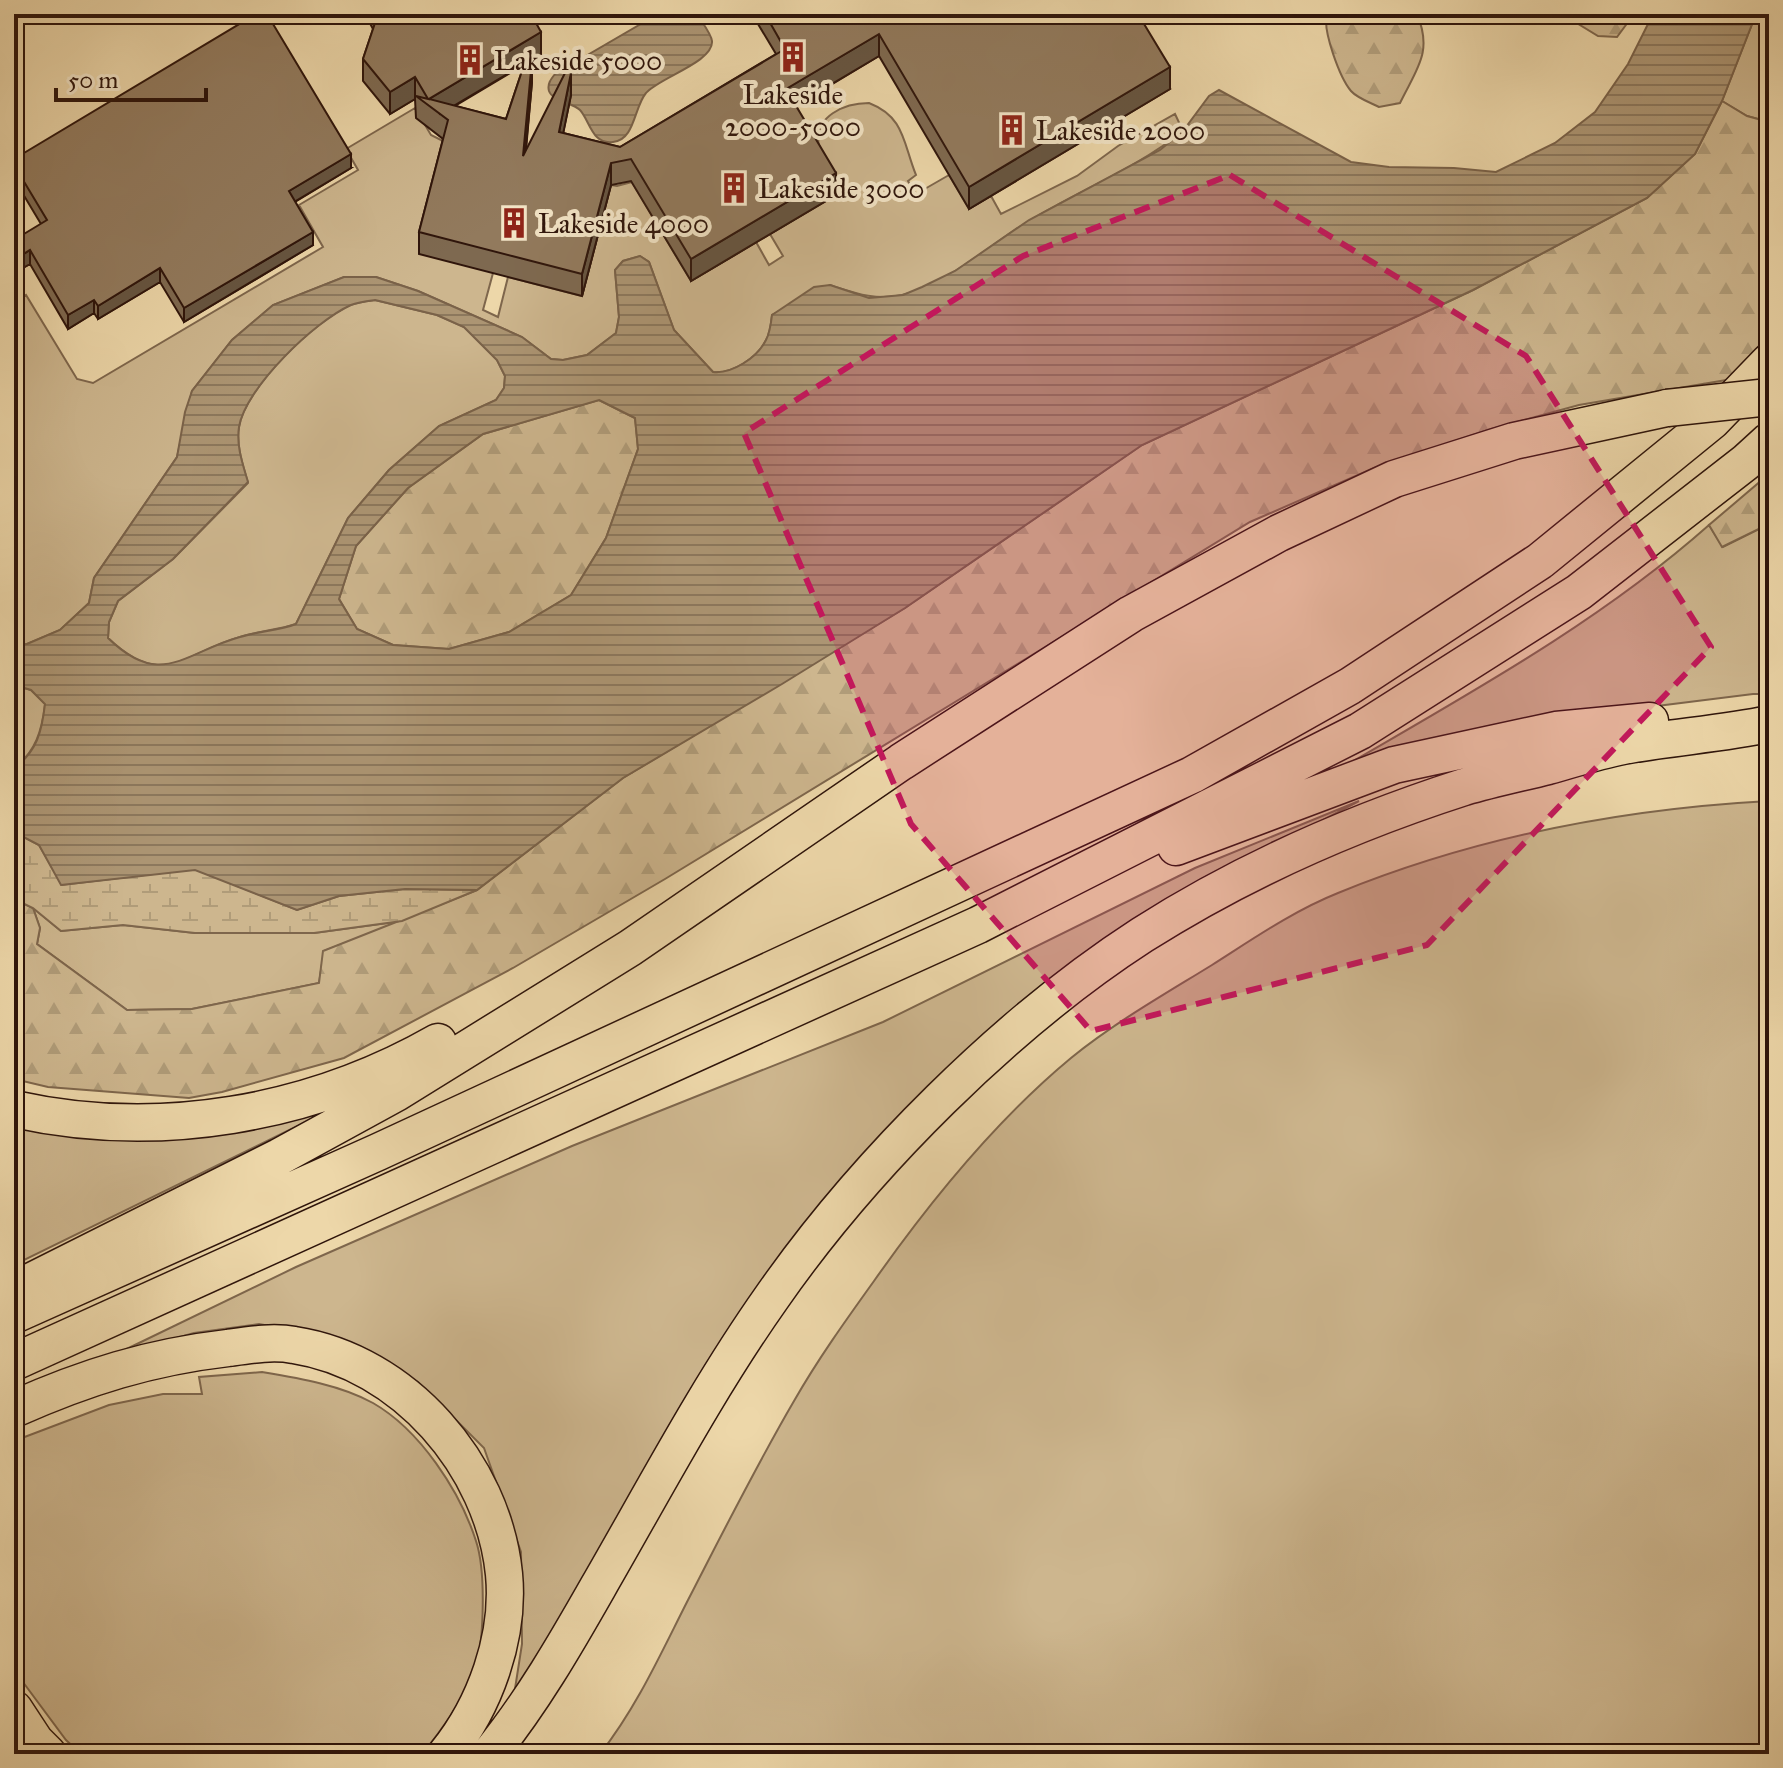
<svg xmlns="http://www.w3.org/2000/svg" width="1783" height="1768" viewBox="0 0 1783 1768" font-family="'IM FELL Great Primer',serif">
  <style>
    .grass { fill: #cdb68e; stroke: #7e664c; stroke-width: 2 }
    .forest { fill: url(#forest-firs); stroke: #7e664c; stroke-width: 2 }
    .wetland { fill: url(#wetland-marsh); stroke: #7e664c; stroke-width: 2 }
    .water { fill: url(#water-rules); stroke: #7a6249; stroke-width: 2; fill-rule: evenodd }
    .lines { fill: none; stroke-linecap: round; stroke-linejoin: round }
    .stream { stroke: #7a6249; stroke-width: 6 }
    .motorway-casing { stroke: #2f150b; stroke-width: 39 }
    .motorway { stroke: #edd7a9; stroke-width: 36 }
    .motorway-bridge-casing { stroke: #2f150b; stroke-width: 39; stroke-linecap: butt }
    .motorway-bridge { stroke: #edd7a9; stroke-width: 36 }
    .wall { fill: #7e6950; stroke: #2f150b; stroke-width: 2; fill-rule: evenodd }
    .shaded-wall { fill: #665541; stroke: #2f150b; stroke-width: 2 }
    .building { fill: #927a5d; stroke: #2f150b; stroke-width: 2 }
    .marked { fill: #c2185b; fill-opacity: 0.2; stroke: #c2185b; stroke-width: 6; stroke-dasharray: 16 10; stroke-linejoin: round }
    .labels { text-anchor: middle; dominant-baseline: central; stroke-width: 8; stroke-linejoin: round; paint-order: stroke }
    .poi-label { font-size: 28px; fill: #2f150b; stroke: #f3e5c7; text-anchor: start }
  </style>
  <defs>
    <pattern id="forest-firs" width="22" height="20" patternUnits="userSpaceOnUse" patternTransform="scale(2)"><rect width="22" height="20" fill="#cdb68e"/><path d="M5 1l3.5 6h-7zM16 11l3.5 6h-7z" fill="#b09c79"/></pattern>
    <pattern id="wetland-marsh" width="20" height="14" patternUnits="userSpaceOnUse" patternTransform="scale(2)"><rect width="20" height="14" fill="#cdb68e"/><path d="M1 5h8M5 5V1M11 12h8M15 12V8" fill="none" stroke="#b09c79"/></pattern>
    <pattern id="water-rules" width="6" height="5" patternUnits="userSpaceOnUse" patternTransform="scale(2)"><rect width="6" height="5" fill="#ac9573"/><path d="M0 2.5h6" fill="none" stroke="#8c785d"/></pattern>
  </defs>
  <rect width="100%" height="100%" fill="#edd7a9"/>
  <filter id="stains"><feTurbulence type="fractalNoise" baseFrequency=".0025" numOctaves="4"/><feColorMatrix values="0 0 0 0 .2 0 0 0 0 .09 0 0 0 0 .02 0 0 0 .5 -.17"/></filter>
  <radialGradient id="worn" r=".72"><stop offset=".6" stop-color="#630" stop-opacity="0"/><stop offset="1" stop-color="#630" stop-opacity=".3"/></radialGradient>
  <!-- grass -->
  <path class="grass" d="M1756,14H1769V122L1747,116L1722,101Z
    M869,103C905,117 903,143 916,175L908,181L916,194L949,175L969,209L991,196L1001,214L1077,176L1118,146L1175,114L1183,131C1137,168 1080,190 1029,221C990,244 947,285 902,295C876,301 855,293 830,285L772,315C771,324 770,333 766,340C757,358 732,374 713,372L674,330L649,262L640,256L623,261L615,270L619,317L616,333L587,355L563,360L551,359L522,337L418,291L376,277H344L273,305L232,340L192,391L177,457L94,578L89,603L60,630L27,644L14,646V303L26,295L77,379L93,383L323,247L299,205L358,170L346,149L415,108L431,135L447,143L493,273L483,310L498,317L508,277L582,296L611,185L617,186L632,182L691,281L756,242L769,265L783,256L770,234L842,191C834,177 822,162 819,146C813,116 845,103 869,103Z
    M375,300L437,315L464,327L497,360L505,376L504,388L496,400L439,426L389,470L348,518L296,624C278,630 259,631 240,637C183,653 164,691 108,638L109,622L118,601L173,559L248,483C243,465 236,446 239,427C245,388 315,321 350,305C358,302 367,301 375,300Z
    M1769,524V694H1753L1577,716L1326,777C1457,700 1594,627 1709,525L1723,547Z
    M14,685L31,690L45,704C42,730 36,752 14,768Z
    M1359,801L1219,875L930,1086L512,1708L522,1644L521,1552L484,1448L418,1382L341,1339L259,1324L194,1333L110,1357L296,1267L572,1146L883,1022L1195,868Z
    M1769,801V1754H600C637,1707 661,1653 688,1600C722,1534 756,1466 794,1401C818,1359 846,1320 874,1281C931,1200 995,1121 1071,1058C1114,1023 1165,994 1212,965C1253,939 1293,911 1338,893C1475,837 1622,809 1769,801Z
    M33,908L61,931L123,925L195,933H314L402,921L324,951L319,983L192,1009L127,1010L37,944L40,928Z
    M325,1102L330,1110L14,1265V1127L120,1138Z
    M262,1372C298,1378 341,1385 373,1403C420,1430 460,1491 476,1541C486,1571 484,1638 476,1668C472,1687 436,1739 421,1754H81L66,1740L14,1670V1441L109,1405L163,1394H202L199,1377Z"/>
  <!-- forest -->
  <path class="forest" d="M1327,14H1417C1433,52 1417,68 1400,103L1379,107C1371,103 1357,98 1351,91C1340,78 1322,30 1327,14Z
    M1562,14H1634L1617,37L1598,36Z
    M1722,101L1747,116L1769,122V349L1744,377L1579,405L1491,429L1374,468L1250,522L665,879L513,968L344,1058L222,1092L189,1098L48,1087L14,1079V899L33,908L40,928L37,944L127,1010L192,1009L319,983L323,951L477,890L623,778L905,608L1142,445L1473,290L1647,198L1695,154Z
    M599,400L635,418L638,449L606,538L571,595L509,632L449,649L393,645L357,629L339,599L356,546L408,488L483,434Z
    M1769,474V524L1722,547L1709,525Z"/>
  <!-- wetland -->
  <path class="wetland" d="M14,832L39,845L62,885L195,869L297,910L339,896L405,889L477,890L402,921L314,933H195L123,925L61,931L33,908L14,899Z"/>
  <!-- water -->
  <path class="water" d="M658,14H697C701,21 711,33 712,41C714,62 658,78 646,93C634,107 635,140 613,142C592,145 590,121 580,110C572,102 553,102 549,91C547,84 551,79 555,74Z
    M1653,14H1756L1722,101L1695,154L1647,198L1473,290L1142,445L905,608L782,684L623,778L477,890L405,889L339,896L297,910L195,870L61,885L39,845L14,832V768C37,752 42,731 45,704L31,690L14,685V646L27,644L60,630L89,603L94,578L177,457L185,412L192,391L232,340L273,305L344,277H376L418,291L522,337L551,359L563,360L587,355L616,333L619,317L615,270L623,261L640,256L649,262L674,330L713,372C732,374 757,358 766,340C770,333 771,324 772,315L814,287L830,285L869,298L903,295L922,287L955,271L1029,220L1160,150L1183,131L1209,96L1219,90L1351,162L1389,167L1454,168L1496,172L1555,143L1595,112L1628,64ZM375,300L437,315L464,327L497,360L505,376L504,388L496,400L439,426L389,470L348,518L296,624C278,631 259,631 240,637C185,652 161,690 108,638L109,622L118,601L173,559L248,482C243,465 236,446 239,427C245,388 315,321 351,305C358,302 367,301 375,300ZM599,400L635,418L638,449L606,538L571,595L509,632L449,649L393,645L357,629L339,599L356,546L408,488L483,434Z"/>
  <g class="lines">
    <!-- stream -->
    <path class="stream" d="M14,23L29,14"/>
    <defs>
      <path id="motorway" d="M1176,847L1394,765L1556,730L1650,721
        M14,1109C158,1141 310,1115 438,1042
        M26,1284L279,1157L396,1093L630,948L901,762L1131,614L1279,533L1394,479L1514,441L1667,408
        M14,1315L378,1152L1192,775L1350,686L1540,561L1712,421L1769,362
        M14,1362L978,925L1360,731L1579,592L1746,462L1769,441
        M14,1409C86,1377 150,1357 228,1348C249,1345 273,1341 294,1345C404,1362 493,1465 504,1574C510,1637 485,1706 446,1754
        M14,1709L35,1741L48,1754
        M490,1754C532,1702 565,1645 598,1587C654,1490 707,1389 772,1297C864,1165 1006,1023 1142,935C1241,872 1352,823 1464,787C1491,779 1520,773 1548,766C1573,759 1598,751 1623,746C1671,737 1721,734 1769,724"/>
    </defs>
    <!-- motorway casing -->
    <use href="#motorway" class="motorway-casing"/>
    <!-- motorway -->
    <use href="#motorway" class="motorway"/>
    <defs>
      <path id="motorway-bridge" d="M1667,408L1769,397"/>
    </defs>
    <!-- motorway-bridge casing -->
    <use href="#motorway-bridge" class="motorway-bridge-casing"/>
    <!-- motorway-bridge -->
    <use href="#motorway-bridge" class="motorway-bridge"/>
  </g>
  <!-- wall -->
  <path class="wall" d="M365,14H531L541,54L532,60V82L526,150L571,95L563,133L620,147L776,54L752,14H1074L1170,89L969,209L879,56L796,106L836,195L691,281L631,181L611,185L582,296L419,254V232L443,139L416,118L415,99L390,114L363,81V59L373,29ZM524,65L506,119L455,106L512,72Z
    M14,159L351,168L295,202L313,245L184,322L160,282L98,319L94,313L68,329L30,264L14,273L41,224L14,179Z"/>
  <!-- shaded-wall -->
  <path class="shaded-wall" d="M541,32V54L440,114L429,99Z
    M879,34V56L786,111V89Z
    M532,60V82L523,178V156Z
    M1170,67V89L969,209V187Z
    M571,73V95L559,154V132Z
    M415,77V99L390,114V92Z
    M351,154V168L289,205V191Z
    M611,163V185L582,296V274Z
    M836,173V195L691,281V259Z
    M313,232V245L184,322V308Z
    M30,250V264L14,273V260Z
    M160,268V282L98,319V306Z
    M94,300V313L68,329V315Z"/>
  <!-- building -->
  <path class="building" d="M256,14H267L351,154L289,191L313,232L184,308L160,268L98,306L94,300L68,315L30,250L14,260V240L47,220L14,165V159Z
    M378,14H531L541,32L429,99L506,119L526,59L532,60L523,156L566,71L571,73L559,132L620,147L785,49L765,14H1074L1075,15L1078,14H1138L1170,67L969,187L879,34L786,89L836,173L691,259L631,159L611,163L582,274L419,232L448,120L416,96L428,99L415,77L390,92L363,59Z"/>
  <!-- marked area -->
  <path class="marked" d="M1230,175L1526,356L1711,647L1427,945L1091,1031L911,824L744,433L1023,256Z"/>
  <!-- icons -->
  <defs>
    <symbol id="building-bare" viewBox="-9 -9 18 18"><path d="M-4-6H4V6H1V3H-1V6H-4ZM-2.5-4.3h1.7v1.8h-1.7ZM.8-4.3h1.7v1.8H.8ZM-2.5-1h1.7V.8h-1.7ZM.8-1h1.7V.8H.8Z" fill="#8f2418" stroke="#f3e5c7" stroke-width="2.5" paint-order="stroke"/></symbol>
  </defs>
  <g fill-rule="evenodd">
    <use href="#building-bare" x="771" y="35" width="44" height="44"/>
    <use href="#building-bare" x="448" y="38" width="44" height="44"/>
    <use href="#building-bare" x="990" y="108" width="44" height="44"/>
    <use href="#building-bare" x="712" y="166" width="44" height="44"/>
    <use href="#building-bare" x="492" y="201" width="44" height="44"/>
  </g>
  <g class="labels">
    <!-- poi labels -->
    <g class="poi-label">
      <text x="494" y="60">Lakeside 5000</text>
      <text x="793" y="94" text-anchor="middle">Lakeside<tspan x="793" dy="32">2000-5000</tspan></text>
      <text x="1036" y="130">Lakeside 2000</text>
      <text x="758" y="188">Lakeside 3000</text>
      <text x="538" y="223">Lakeside 4000</text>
    </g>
  </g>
  <!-- margin -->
  <rect width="1783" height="1768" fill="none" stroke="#edd7a9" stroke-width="48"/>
  <rect x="16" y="16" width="1751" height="1736" fill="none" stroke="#2f150b" stroke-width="4"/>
  <rect x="24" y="24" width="1735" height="1720" fill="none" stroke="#2f150b" stroke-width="2"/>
  <!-- scale -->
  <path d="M56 88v12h150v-12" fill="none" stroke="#2f150b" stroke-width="4"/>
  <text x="68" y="88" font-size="24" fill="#2f150b" stroke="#f3e5c7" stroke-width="6" paint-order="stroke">50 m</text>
  <rect width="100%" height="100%" filter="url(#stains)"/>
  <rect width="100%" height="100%" fill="url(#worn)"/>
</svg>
